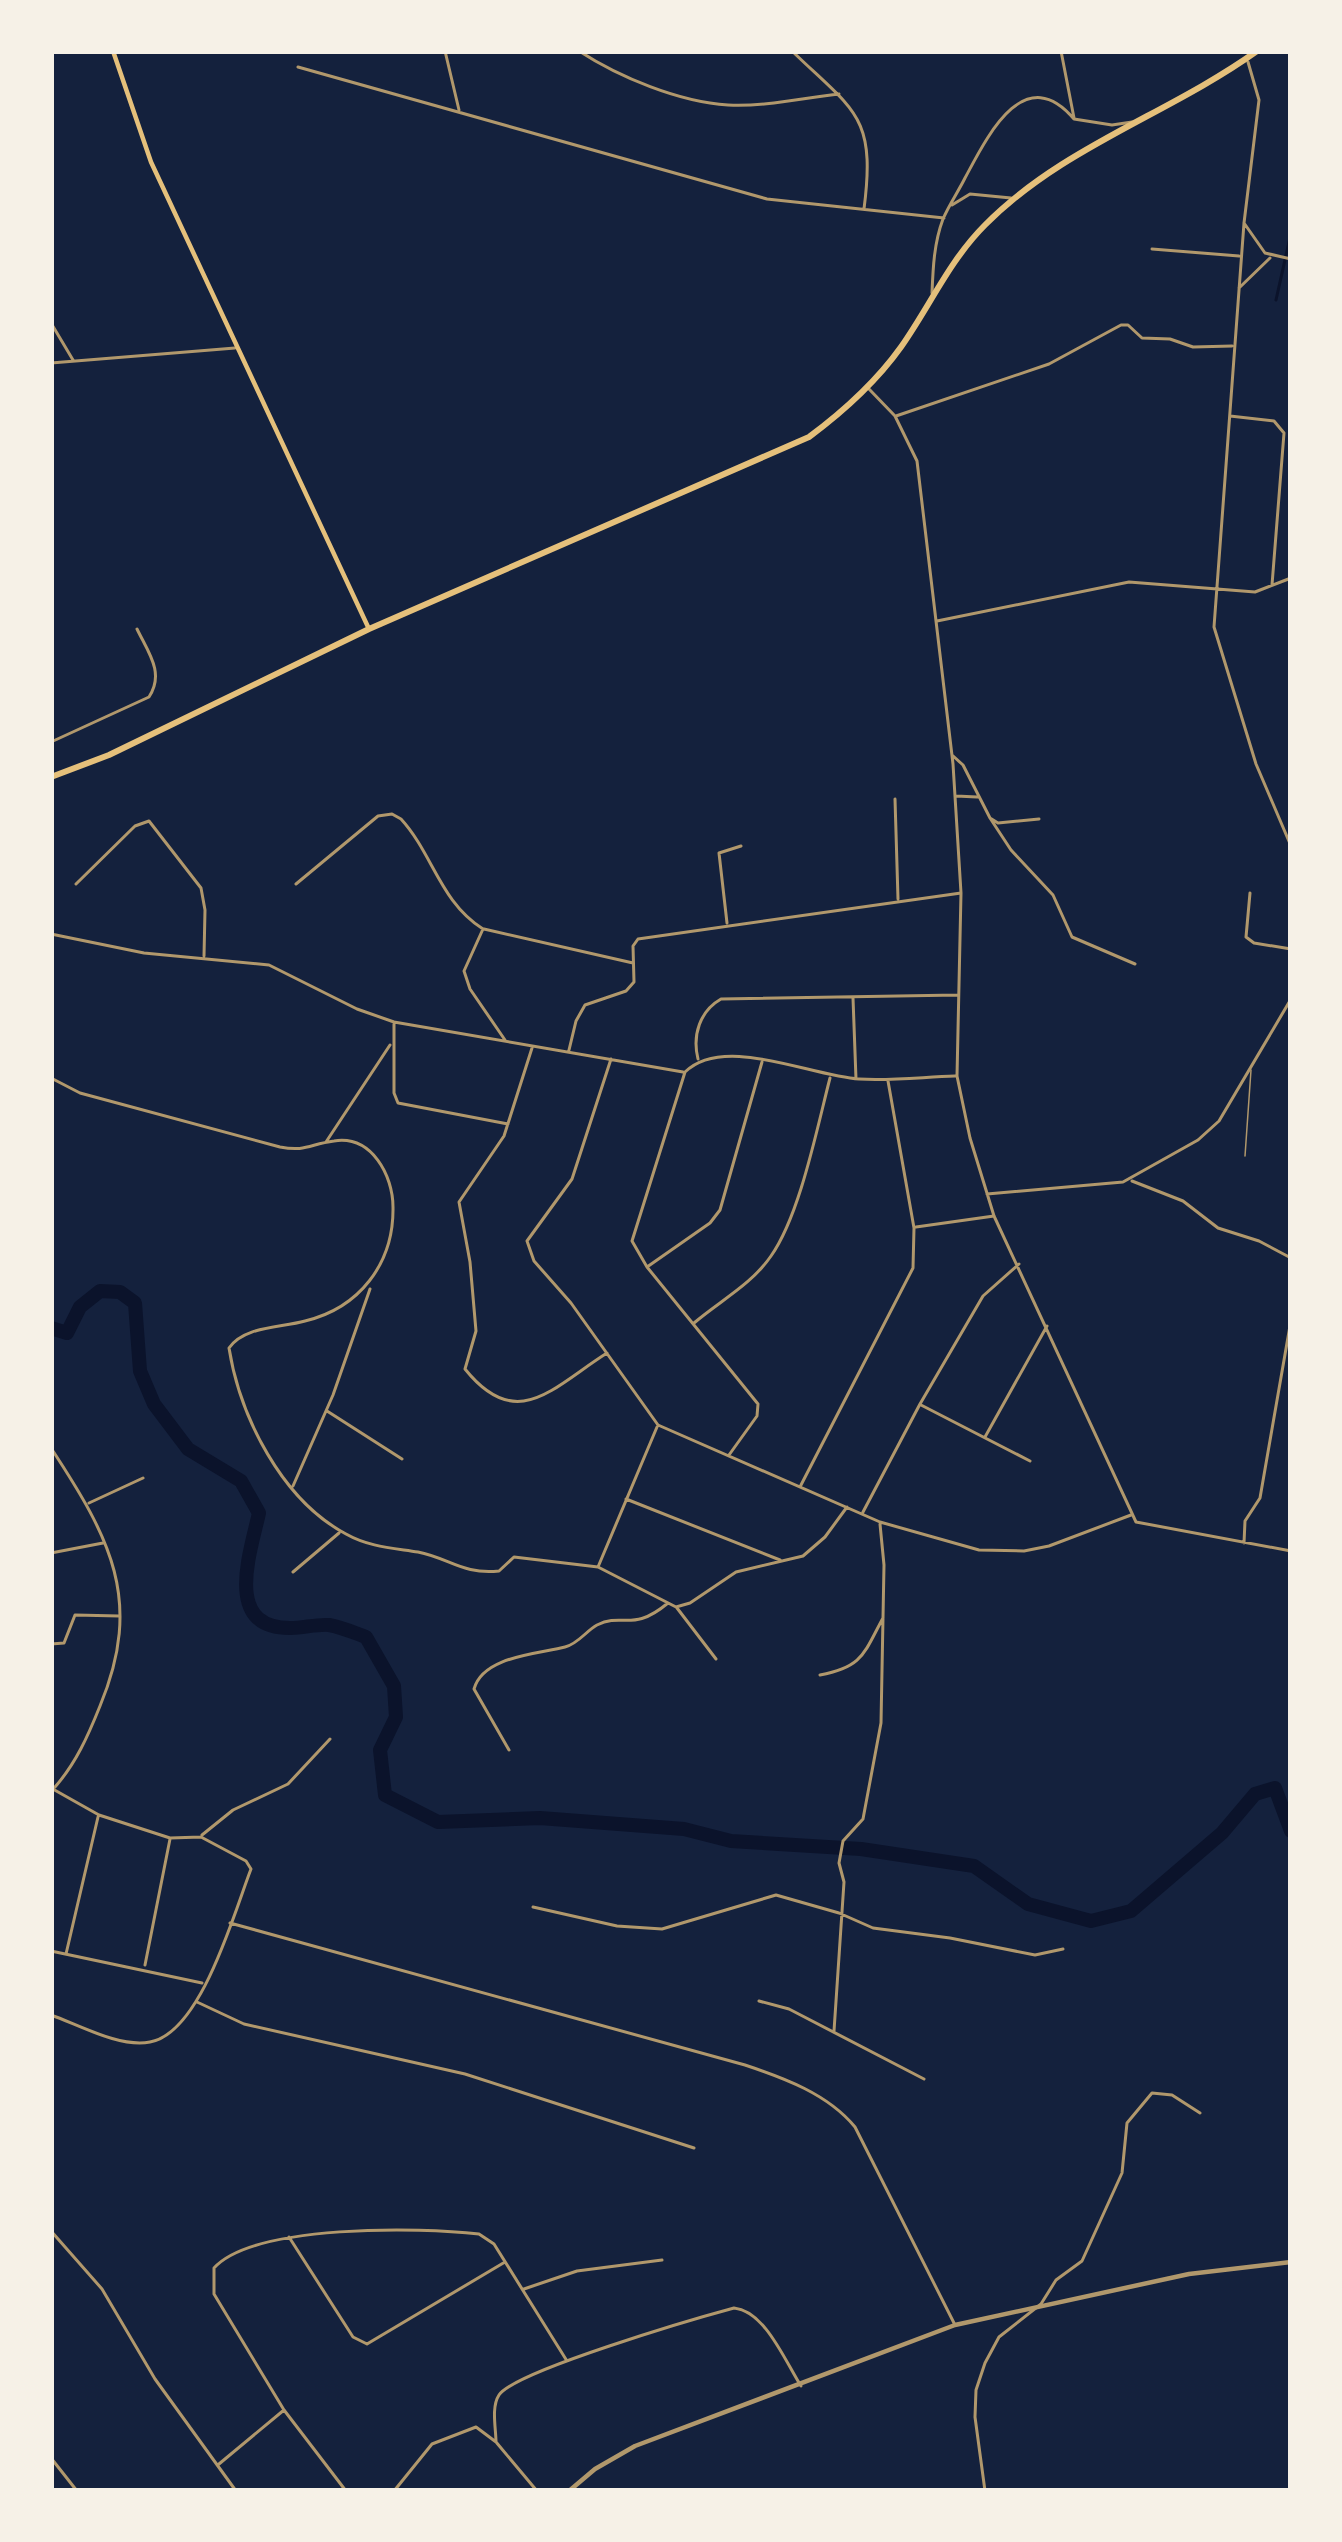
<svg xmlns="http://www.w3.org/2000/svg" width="1342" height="2542" viewBox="0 0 1342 2542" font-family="'IBM Plex Sans',sans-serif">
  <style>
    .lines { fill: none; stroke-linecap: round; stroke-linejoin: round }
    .stream { stroke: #0b132b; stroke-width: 3 }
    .river { stroke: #0b132b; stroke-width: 14 }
    .service { stroke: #b1986c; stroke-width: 1.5 }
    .minor { stroke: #b1986c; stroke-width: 3 }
    .tertiary { stroke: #b1986c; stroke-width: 4.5 }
    .secondary { stroke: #e5c07b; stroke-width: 4.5 }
    .trunk { stroke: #e5c07b; stroke-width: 6 }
  </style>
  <rect width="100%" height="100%" fill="#14213d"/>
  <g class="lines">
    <!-- stream -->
    <path class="stream" d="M1276,300L1291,233"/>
    <!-- river -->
    <path class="river" d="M51,1328L67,1333L80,1307L100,1291L120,1292L135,1303L140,1371L154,1404L188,1449L241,1481L259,1513C250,1554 223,1629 291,1628C303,1628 317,1624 329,1625C341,1627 355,1633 366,1637L394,1686L396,1717L380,1750L385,1795L438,1822L540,1818L684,1829L731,1841L861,1849L974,1866L1028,1904L1091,1921L1131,1911L1222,1833L1255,1794L1275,1788L1291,1831"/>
    <!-- service -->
    <path class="service" d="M1245,1156L1251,1070"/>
    <!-- minor -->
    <path class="minor" d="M445,51L459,110
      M579,51C619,77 679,102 728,105C764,107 803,98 839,94
      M792,51C855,112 876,115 864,209
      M1061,51L1074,118
      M1248,62L1259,100L1244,223L1214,627L1256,764L1291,846
      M298,67L767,199L944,218
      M952,205L970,194L1011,198
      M1244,223L1265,253L1291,259
      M1152,249L1239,256
      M1239,288L1270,258
      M932,293C933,268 934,243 943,219C949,205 958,192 965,178C987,137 1024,60 1074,119L1112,125L1132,122
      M51,323L73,360
      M51,363L235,348
      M869,389L895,416L917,461L953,764L961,893L957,1076L970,1138L994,1216L1136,1522L1291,1551
      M896,416L1049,364L1121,325H1128L1142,338L1170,339L1193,347L1232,346
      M1230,416L1274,421L1284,433L1272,585
      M937,621L1129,582L1255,592L1291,578
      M51,742L149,697C165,673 148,652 137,629
      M952,755L963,765L990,818L998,823L1039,819
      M956,796L977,797
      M895,799L898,899
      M990,818L1011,850L1053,895L1072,937L1135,964
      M76,884L135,826L149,821L201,888L205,910L204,956
      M296,884L378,816L392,814L401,819C433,854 440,902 483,929L464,971L470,989L505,1040
      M1250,893L1246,937L1254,943L1291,949
      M727,923L719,853L741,846
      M484,929L633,963
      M51,934L144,953L269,965L357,1009L394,1022L683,1072
      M853,998L856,1079
      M394,1024V1093L398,1103L508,1124
      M532,1048L504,1136L459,1202L470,1262L476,1331L465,1369C517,1434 553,1387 607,1353
      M569,1050L576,1021L585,1005L626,991L634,982L633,946L638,939L961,893
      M611,1059L572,1179L527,1241L534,1261L571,1303L658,1425L880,1522L979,1550L1024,1551L1049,1546L1131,1515
      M698,1059C692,1035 700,1011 721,999L958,995
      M51,1078L80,1093L280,1147C306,1152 310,1144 334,1141C372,1135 393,1176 393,1207C394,1264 359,1308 305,1321C280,1328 244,1326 229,1348C240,1417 282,1500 346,1534C369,1547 393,1548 418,1552C449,1558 463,1575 499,1571L514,1557L598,1567L676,1607L690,1603L736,1572L803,1556L825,1537L847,1507
      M326,1142L390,1045
      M1132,1181L1183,1201L1218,1228L1259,1241L1291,1258
      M987,1194L1123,1182L1198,1140L1219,1121L1291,999
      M916,1227L994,1216
      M647,1267L710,1223L720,1210L762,1062
      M694,1323C721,1300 751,1285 771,1256C800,1215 817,1128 830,1078
      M921,1405L1030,1461
      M327,1411L402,1459
      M985,1437L1047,1326
      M51,1448C110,1538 144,1600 100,1706C88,1736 76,1763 55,1787
      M729,1455L757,1416L758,1404L647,1267L632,1241L685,1072C724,1034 810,1076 859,1079C891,1081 923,1077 955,1076
      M801,1485L913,1268L914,1228L888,1081
      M293,1486L333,1395L370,1289
      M626,1499L780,1560
      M89,1503L143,1478
      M863,1512L920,1404L983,1296L1019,1264
      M1244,1543L1245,1521L1260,1498L1291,1320
      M51,1553L103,1543
      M598,1567L657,1427
      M293,1572L339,1533
      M677,1608L716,1659
      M51,1644L64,1643L75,1615L119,1616
      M820,1675C863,1667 864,1653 883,1618
      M509,1750L474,1689C483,1656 538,1654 565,1647C578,1644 586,1631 597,1625C624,1612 632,1633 668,1603
      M51,1788L99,1815L170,1838L201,1837L246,1861L251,1869C234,1913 201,2033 150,2042C120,2048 79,2025 51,2015
      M202,1835L233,1810L288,1784L330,1739
      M533,1907L617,1926L662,1929L776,1895L839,1913L873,1928L950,1938L1035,1955L1063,1949
      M230,1923L745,2065C784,2078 828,2094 855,2127L955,2325
      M51,1951L202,1983
      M66,1954L98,1817
      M145,1965L170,1839
      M759,2001L789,2009L924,2079
      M197,2002L244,2024L465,2074L694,2148
      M834,2031L844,1882L839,1863L843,1841L863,1819L881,1723L884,1565L880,1524
      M51,2231L102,2289L155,2379L236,2491
      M289,2237L353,2337L367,2344L505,2262
      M524,2289L577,2271L662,2260
      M496,2442C496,2429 491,2407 499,2395C515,2371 697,2318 734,2308C765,2311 785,2361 801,2386
      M51,2458L77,2491
      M219,2464L284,2410
      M346,2491L284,2410L214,2294V2268C254,2224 421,2227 479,2234L494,2244L567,2361
      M394,2491L432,2444L476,2427L496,2442L537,2491
      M985,2491L975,2417L976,2390L985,2363L999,2337L1041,2304L1056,2280L1082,2261L1122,2173L1127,2123L1152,2093L1172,2095L1200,2113"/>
    <!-- tertiary -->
    <path class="tertiary" d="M569,2491L595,2469L635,2446L955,2325L1189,2274L1291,2262"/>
    <!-- secondary -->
    <path class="secondary" d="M113,51L151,162L369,629"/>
    <!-- trunk -->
    <path class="trunk" d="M51,777L109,755L369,629L809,437C844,411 876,382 901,347C930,306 949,261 985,225C1062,147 1169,114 1257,51"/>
  </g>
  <!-- border -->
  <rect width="1342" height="2542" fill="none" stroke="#f6f1e7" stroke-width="108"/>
</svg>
